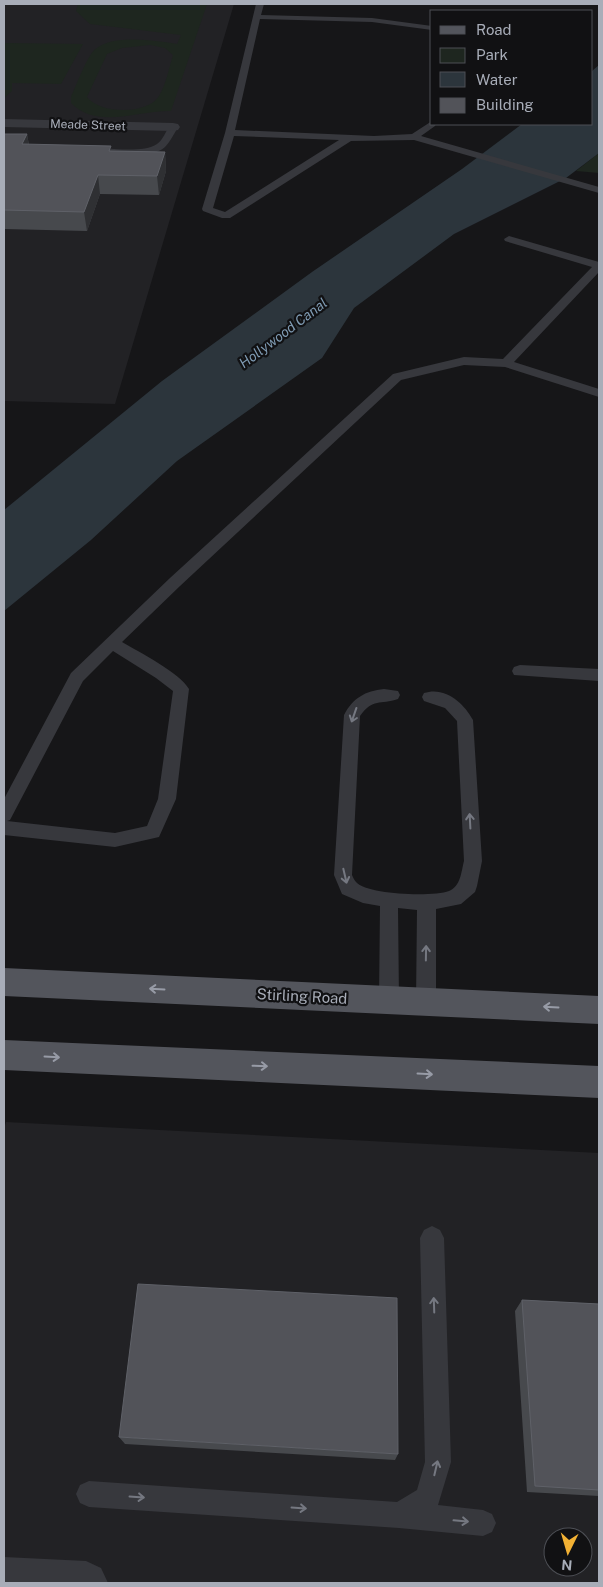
<svg xmlns="http://www.w3.org/2000/svg" width="603" height="1587" viewBox="0 0 603 1587" font-family="'Public Sans',sans-serif">
  <style>
    .built { fill: #222225; fill-rule: evenodd }
    .green { fill: #1e261f; fill-rule: evenodd }
    .water { fill: #2c353c }
    .lines { fill: none; stroke-linecap: round; stroke-linejoin: round }
    .lane { fill: #37383d; fill-rule: evenodd }
    .street { fill: #37383d; fill-rule: evenodd }
    .primary { fill: #53555c; fill-rule: evenodd }
    .wall { fill: #47494d }
    .shaded-wall { fill: #2f3033 }
    .building { fill: #525359; stroke: #5f6168 }
    .oneway { stroke: #757881 }
    .oneway2 { stroke: #979ba6 }
    .labels { text-anchor: middle; dominant-baseline: central; stroke-width: 4.5; stroke-linejoin: round; paint-order: stroke }
    .far-street-label { font-size: 12px; fill: #a8adb8; stroke: #111113 }
    .far-water-label { font-size: 14px; font-style: italic; fill: #7f9bb3; stroke: #111113 }
    .street-label { font-size: 15px; fill: #a8adb8; stroke: #111113 }
  </style>
  <rect width="100%" height="100%" fill="#161618"/>
  <!-- built -->
  <path class="built" d="M4,4H234L115,404L4,401Z
    M6,1122L599,1153V1583H4V1129ZM553,1537H583V1567H553Z"/>
  <!-- green -->
  <path class="green" d="M78,4H207L171,111C139,110 97,130 71,103V97C77,83 83,67 91,54C106,32 155,41 177,44L181,35L90,24L76,11ZM150,45L165,48L173,55C169,68 166,85 159,96C148,115 99,114 87,97L107,54L122,48Z
    M4,43L83,44L61,84L12,83V91L4,98Z
    M599,153V173L576,171Z"/>
  <!-- water -->
  <path class="water" d="M599,65V153L566,178L454,234L354,308L322,358L177,461L91,540L4,611V510L162,381L312,272L462,169L522,124H592V71Z"/>
  <g class="lines">
    <!-- lane -->
    <path class="lane" d="M256,4H264L261,15L372,18L432,26V30L372,22L260,19L235,130L374,136L412,134L432,121V124H436L435,126L421,136L599,187V193L414,140L351,141L230,218H222L203,211L202,209L225,133ZM234,136L339,140L225,212L213,208Z
      M173,124L178,127C174,134 170,142 165,147C150,161 106,153 87,152L82,149L87,146C104,148 142,154 157,144C163,140 166,131 170,125Z
      M509,236L599,262V272L514,362L599,389V397L505,367L464,365L401,380L180,586L122,642C139,652 180,673 189,689L176,799L159,837L115,847L4,835V799L71,673L170,578L393,374L464,357L503,359L592,267L505,241L504,239ZM113,651L156,678L173,691L158,799L147,826L115,833L7,821L10,820L83,681Z
      M520,665L599,669V681L514,675L512,671L514,667Z
      M384,689L398,691L400,695L398,699C380,705 373,698 360,716L352,875C353,877 354,880 356,882C367,895 433,897 449,891C461,886 461,872 464,861L457,721L445,708L424,701L422,697L424,693C445,686 464,703 473,720L482,861L477,886L475,892L461,904L436,909V1002L433,1008L426,1011L419,1008L416,1002L417,910L398,908L399,1000L396,1006L389,1009L382,1006L379,1000L380,906L363,903L342,894L334,875L344,715C353,698 365,691 384,689Z
      M432,1226L440,1230L444,1238L451,1462L438,1505L483,1510L492,1514L496,1523L492,1532L483,1536L399,1528L89,1507L80,1503L76,1494L80,1485L89,1481L397,1502L417,1490L425,1462L420,1238L424,1230Z"/>
    <!-- street -->
    <path class="street" d="M4,119L173,123L178,124L180,127L178,130L173,131L4,127Z
      M4,1557L86,1561L101,1568L108,1583H4Z"/>
    <!-- primary -->
    <path class="primary" d="M4,968L599,996V1024L4,996Z
      M4,1040L599,1066V1098L4,1070Z"/>
  </g>
  <!-- wall -->
  <path class="wall" d="M4,134H27L29,145L111,151L165,152L166,171L159,195L100,194L87,231L4,229Z
    M522,1300L599,1304V1496L527,1492L515,1311Z
    M119,1437L398,1454L395,1460L125,1444Z"/>
  <!-- shaded-wall -->
  <path class="shaded-wall" d="M27,134L30,153L22,144Z
    M165,152L166,171L159,195L157,176Z
    M98,175L100,194L87,231L84,212Z"/>
  <!-- building -->
  <path class="building" d="M4,134H27L22,144L111,146L109,151L165,152L157,176L98,175L84,212L4,210Z
    M138,1284L397,1298L398,1454L119,1437Z
    M522,1300L599,1304V1490L535,1486Z"/>
  <!-- one-way arrows -->
  <defs><path id="oneway-shaft" d="M-6 0H5M1.5-3L5.5 0L1.5 3" fill="none" stroke-width="1.6" stroke-linecap="round" stroke-linejoin="round" transform="scale(1.25)"/></defs>
  <g class="oneway">
    <use href="#oneway-shaft" transform="translate(354 715) rotate(109)"/>
    <use href="#oneway-shaft" transform="translate(470 821) rotate(-93)"/>
    <use href="#oneway-shaft" transform="translate(345 876) rotate(77)"/>
    <use href="#oneway-shaft" transform="translate(426 953) rotate(-89)"/>
    <use href="#oneway-shaft" transform="translate(434 1305) rotate(-92)"/>
    <use href="#oneway-shaft" transform="translate(436 1468) rotate(-77)"/>
    <use href="#oneway-shaft" transform="translate(137 1497) rotate(4)"/>
    <use href="#oneway-shaft" transform="translate(299 1508) rotate(4)"/>
    <use href="#oneway-shaft" transform="translate(461 1521) rotate(5)"/>
  </g>
  <g class="oneway2">
    <use href="#oneway-shaft" transform="translate(157 989) rotate(-177)"/>
    <use href="#oneway-shaft" transform="translate(551 1007) rotate(-177)"/>
    <use href="#oneway-shaft" transform="translate(52 1057) rotate(3)"/>
    <use href="#oneway-shaft" transform="translate(260 1066) rotate(2)"/>
    <use href="#oneway-shaft" transform="translate(425 1074) rotate(3)"/>
  </g>
  <g class="labels">
    <!-- far-street labels -->
    <g class="far-street-label">
      <text transform="translate(88 125) rotate(2)">Meade Street</text>
    </g>
    <!-- far-water labels -->
    <g class="far-water-label">
      <text transform="translate(283 333) rotate(-37)">Hollywood Canal</text>
    </g>
    <!-- street labels -->
    <g class="street-label">
      <text transform="translate(302 996) rotate(3)">Stirling Road</text>
    </g>
  </g>
  <!-- border -->
  <rect width="603" height="1587" fill="none" stroke="#a8adb8" stroke-width="10"/>
  <!-- legend -->
  <rect x="430" y="10" width="162" height="115" fill="#111113" stroke="#4d4f55"/>
  <rect x="440" y="26" width="25" height="8" fill="#53555c" stroke="#4d4f55"/>
  <text x="476" y="35" font-size="15" fill="#a8adb8">Road</text>
  <rect x="440" y="48" width="25" height="15" fill="#1e261f" stroke="#4d4f55"/>
  <text x="476" y="60" font-size="15" fill="#a8adb8">Park</text>
  <rect x="440" y="72" width="25" height="15" fill="#2c353c" stroke="#4d4f55"/>
  <text x="476" y="85" font-size="15" fill="#a8adb8">Water</text>
  <rect x="440" y="98" width="25" height="15" fill="#525359" stroke="#4d4f55"/>
  <text x="476" y="110" font-size="15" fill="#a8adb8">Building</text>
  <!-- north arrow -->
  <g transform="translate(568 1552) rotate(185)"><circle r="24" fill="#111113" stroke="#4d4f55"/>
  <path d="M0-4L9 19L0 12L-9 19Z" fill="#f2b134"/>
  <text y="-8" font-size="14" font-weight="bold" text-anchor="middle" fill="#a8adb8">N</text>
  </g>
</svg>
